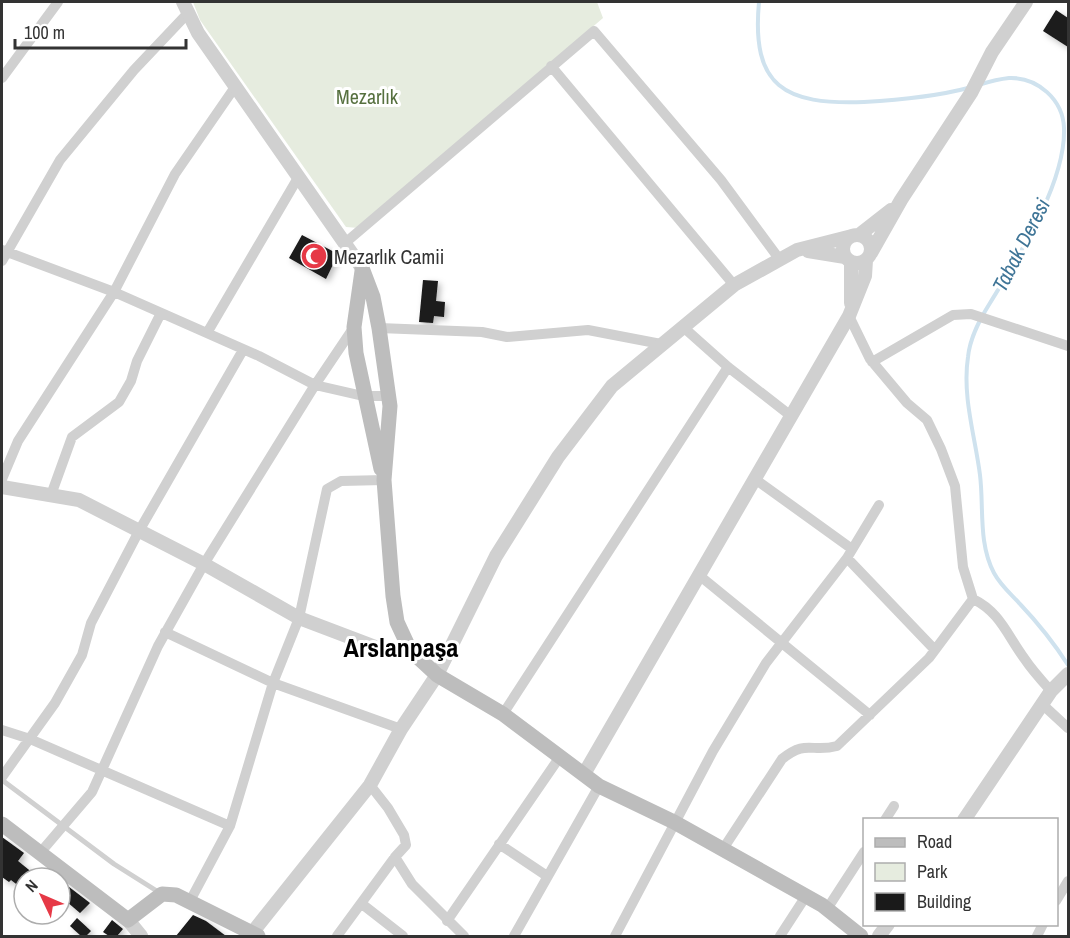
<svg xmlns="http://www.w3.org/2000/svg" width="1070" height="938" viewBox="0 0 1070 938" font-family="'Archivo Narrow',sans-serif">
  <style>
    .green { fill: #e6ecdf }
    .lines { fill: none; stroke-linecap: round; stroke-linejoin: round }
    .stream { stroke: #cfe2ee; stroke-width: 4 }
    .building { fill: #1a1a1a; filter: url(#shadow) }
    .service { stroke: #d0d0d0; stroke-width: 5 }
    .minor { stroke: #d0d0d0; stroke-width: 10 }
    .tertiary { stroke: #d0d0d0; stroke-width: 14 }
    .secondary { stroke: #bdbdbd; stroke-width: 15 }
    .labels { text-anchor: middle; dominant-baseline: central; stroke-width: 6; stroke-linejoin: round; paint-order: stroke }
    .park-label { font-size: 20px; fill: #56703f; stroke: #fff }
    .poi-label { font-size: 20px; fill: #333; stroke: #fff; text-anchor: start }
    .water-label { font-size: 21px; font-style: italic; fill: #3f7597; stroke: #fff }
    .district-label { font-size: 26px; font-weight: bold; fill: #000; stroke: #fff }
  </style>
  <defs>
    <filter id="shadow"><feDropShadow dx="3" dy="3" stdDeviation="3" flood-color="#0004"/></filter>
  </defs>
  <rect width="100%" height="100%" fill="#fff"/>
  <!-- green -->
  <path class="green" d="M193,2H597L603,18L359,228L346,227L200,20Z"/>
  <g class="lines">
    <!-- stream -->
    <path class="stream" d="M759,2C751,87 785,105 864,102C899,100 934,97 968,88
      M978,85C988,82 999,79 1009,78C1038,77 1063,100 1064,128C1066,183 1018,257 990,303C980,319 970,337 968,357C962,396 975,436 980,475C984,507 978,543 994,573C1001,586 1011,594 1020,604C1038,623 1054,643 1068,665"/>
  </g>
  <!-- building -->
  <path class="building" d="M1056,10L1068,18V47L1043,31Z
    M302,235L338,254L326,279L289,258Z
    M423,280L438,281L436,301L445,302L444,317L434,316L433,323L419,322Z
    M2,837L24,853L18,861L39,878H24V890L11,880L9,882L2,877Z
    M60,880L90,903L80,913L60,896Z
    M193,915L206,921L226,936H176Z
    M77,918L91,931L86,936H81L70,926Z
    M112,920L123,929L117,936H109L103,932Z"/>
  <g class="lines">
    <!-- service -->
    <path class="service" d="M2,780L114,864L160,893"/>
    <!-- minor -->
    <path class="minor" d="M551,66L734,285
      M2,78L58,2
      M345,243L594,31L721,180L780,260
      M2,250L114,292L259,356L315,385L363,396H388
      M2,261L60,160L134,70L188,13
      M849,316L870,359L907,403L927,420L941,449L955,486L963,567L973,599C1000,612 1007,635 1024,658C1032,670 1041,680 1051,691
      M682,326L728,367L791,416
      M379,328L482,332L507,337L588,330L661,344
      M207,333L299,176
      M872,362L953,315L971,314L1068,346
      M2,479L18,441L114,292L175,174L235,87
      M755,479L852,549
      M51,495L72,437L119,402L131,381L137,361L161,313
      M847,558L935,650
      M700,576L870,715
      M165,632L273,683L401,729
      M1042,704L1068,728
      M503,714L728,367
      M2,730L30,739L230,826
      M2,777L55,703L82,655L91,623L139,531L243,350
      M370,785L388,808L404,835L406,845L395,857L412,884L464,936
      M885,820L894,806
      M499,844L547,876
      M723,849L782,759C807,739 811,753 837,746L929,658L973,599
      M40,853L92,792L158,646L204,564L315,385L354,327
      M190,901L230,826L273,683L299,618L327,489L341,481L384,480
      M1056,901L1068,881
      M362,904L403,936
      M827,909L864,852
      M447,921L559,758
      M337,936L395,857
      M514,936L599,786
      M615,936L713,751L766,663L847,558L879,505
      M780,936L806,896
      M1037,936L1043,924"/>
    <!-- tertiary -->
    <path class="tertiary" d="M183,2L198,33L362,268
      M859,235L891,210
      M843 249a14 14 0 1 1 28 0a14 14 0 1 1-28 0Z
      M808,251L845,257
      M871,253L901,200L971,93L992,52L1026,2
      M851,262V303
      M2,487L79,500L204,564L299,618L386,651L410,650
      M584,774L849,316L865,276L866,260
      M964,820L1051,691L1068,674
      M128,920L141,936
      M252,933L370,785L401,729L437,675L496,556L558,457L612,386L734,285L797,250L852,236
      M879,936L888,924"/>
    <!-- secondary -->
    <path class="secondary" d="M362,268L373,297L379,328L390,406L384,480L393,596L397,622L410,650L437,675L503,714L599,786L674,822L822,905L861,936
      M362,271L354,327L356,353L381,469
      M2,824L128,920L162,894L176,895L258,936"/>
  </g>
  <!-- icons -->
  <defs>
    <symbol id="mosque-disc" viewBox="-11 -11 22 22"><circle r="9.5" fill="#e63946" stroke="#fff"/><path d="M3.5-4.9A6 6 0 1 0 3.5 4.9A5 5 0 1 1 3.5-4.9Z" fill="#fff"/></symbol>
  </defs>
  <g fill-rule="evenodd">
    <use href="#mosque-disc" x="299" y="241" width="30" height="30"/>
  </g>
  <g class="labels">
    <!-- park labels -->
    <g class="park-label">
      <text x="367" y="96">Mezarlık</text>
    </g>
    <!-- poi labels -->
    <g class="poi-label">
      <text x="334" y="256">Mezarlık Camii</text>
    </g>
    <!-- water labels -->
    <g class="water-label">
      <text transform="translate(1021 245) rotate(-63)">Tabak Deresi</text>
    </g>
    <!-- district labels -->
    <g class="district-label">
      <text x="401" y="647">Arslanpaşa</text>
    </g>
  </g>
  <!-- border -->
  <rect width="1070" height="938" fill="none" stroke="#333333" stroke-width="6"/>
  <!-- legend -->
  <rect x="863" y="818" width="195" height="108" fill="#ffffff" stroke="#adadad" stroke-width="1.5"/>
  <rect x="875" y="838" width="30" height="9" fill="#bdbdbd" stroke="#adadad" stroke-width="1.5"/>
  <text x="917" y="848" font-size="18" fill="#333333">Road</text>
  <rect x="875" y="863" width="30" height="18" fill="#e6ecdf" stroke="#adadad" stroke-width="1.5"/>
  <text x="917" y="878" font-size="18" fill="#333333">Park</text>
  <rect x="875" y="893" width="30" height="18" fill="#1a1a1a" stroke="#adadad" stroke-width="1.5"/>
  <text x="917" y="908" font-size="18" fill="#333333">Building</text>
  <!-- north arrow -->
  <g transform="translate(42 896) rotate(314)"><circle r="28" fill="#ffffff" stroke="#adadad" stroke-width="1.5"/>
  <path d="M0-4.5L10 22L0 15L-10 22Z" fill="#e63946"/>
  <text y="-9" font-size="16" font-weight="bold" text-anchor="middle" fill="#333333">N</text>
  </g>
  <!-- scale -->
  <path d="M15 39v9h171v-9" fill="none" stroke="#333333" stroke-width="3"/>
  <text x="24" y="39" font-size="18" fill="#333333" stroke="#ffffff" stroke-width="4.5" paint-order="stroke">100 m</text>
</svg>
